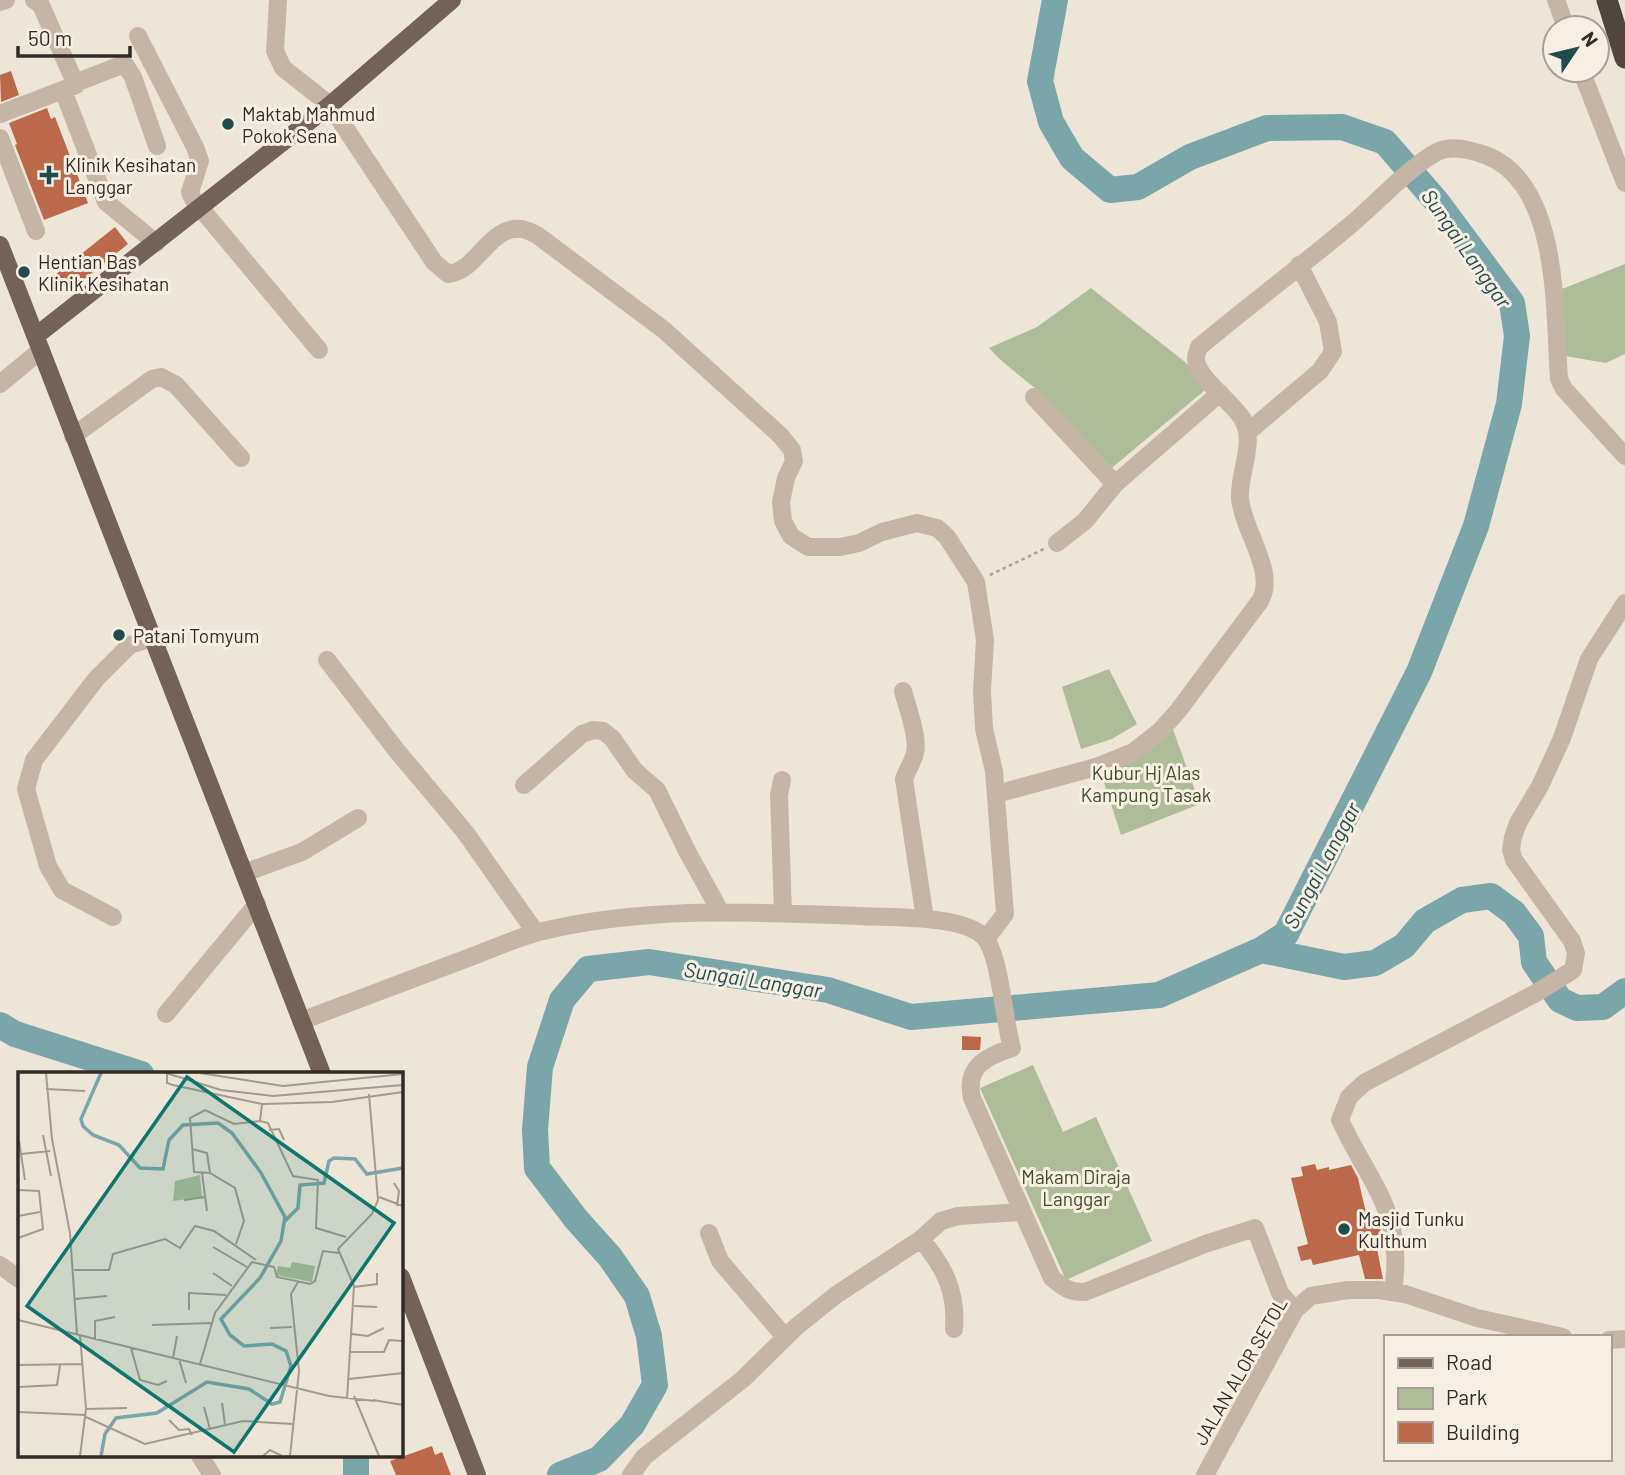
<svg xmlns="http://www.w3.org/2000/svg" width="1625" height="1475" viewBox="0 0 1625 1475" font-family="Barlow,sans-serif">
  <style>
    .green { fill: #afbc9a }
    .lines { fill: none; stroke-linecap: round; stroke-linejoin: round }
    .river { stroke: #7aa5a9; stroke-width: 26 }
    .building { fill: #bb694a }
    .path { stroke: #b19f90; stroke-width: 2.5; stroke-dasharray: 3.5 3.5; stroke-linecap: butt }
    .minor { stroke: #c5b5a6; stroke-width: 18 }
    .major { stroke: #736258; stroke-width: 18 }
    .highway { stroke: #52453e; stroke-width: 21 }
    .poi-dot { fill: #204b4f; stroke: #f7efe4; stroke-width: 2.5 }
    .labels { text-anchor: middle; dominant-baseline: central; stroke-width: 6; stroke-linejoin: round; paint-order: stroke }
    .poi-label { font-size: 19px; fill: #322a26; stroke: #f7efe4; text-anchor: start }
    .park-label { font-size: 19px; fill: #404e2c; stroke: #f7efe4 }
    .street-label { font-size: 19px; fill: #322a26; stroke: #f7efe4 }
    .water-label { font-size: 21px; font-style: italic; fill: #204b4f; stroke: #f7efe4 }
    .inset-river { fill: none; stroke: #7aa5a9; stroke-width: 3.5 }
    .inset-road { fill: none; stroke: #a39a91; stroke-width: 2 }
    .view { fill: #0f766e; fill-opacity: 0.15; stroke: #0f766e; stroke-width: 3.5 }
    .inset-edge { fill: none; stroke: #322a26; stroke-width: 3.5 }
  </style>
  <rect width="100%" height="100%" fill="#eee5d9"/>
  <!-- green -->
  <path class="green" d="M1625,264V354L1606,363L1559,355L1557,291Z
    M1091,288L1185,362L1204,381L1205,390L1107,472C1087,448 1068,422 1047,399C1029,381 1007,368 989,348L1037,327Z
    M1109,669L1137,724L1112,739L1081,749L1062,687Z
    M1171,724L1200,804L1121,835L1098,764Z
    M1033,1065L1063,1132L1096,1117L1152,1241L1066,1280L980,1088Z"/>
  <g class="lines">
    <!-- river -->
    <path class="river" d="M1261,950L1344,967L1375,963L1404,946L1425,921L1462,900L1491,896L1514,913L1531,936L1534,962L1560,1000L1577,1008L1603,1007L1625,991
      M0,1025L15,1034L141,1074
      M356,1475V1456
      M560,1475L599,1459L632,1425L655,1385L649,1336L637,1296L610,1257L576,1219L537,1168L535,1130L540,1067L562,1000L588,969L649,962L828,990L911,1017L1159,995L1261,950L1286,934L1419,672L1476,526L1509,404L1517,336L1512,303L1437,202L1385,142L1342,127L1267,128L1190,157L1138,187L1110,190L1072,158L1051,122L1040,81L1055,0"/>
  </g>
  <!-- building -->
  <path class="building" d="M11,71L19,95L1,102L0,75Z
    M47,108L51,119L55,117L88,203L44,220L15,145L17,144L9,123Z
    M115,227L128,244L68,292L55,275Z
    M962,1036L981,1037L980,1050H962Z
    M1315,1164L1317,1170L1329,1167V1170L1351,1165L1358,1178L1368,1222L1377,1219L1379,1223L1382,1238L1375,1239L1383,1279H1365L1359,1255L1313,1265L1311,1259L1301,1261L1297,1247L1308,1244L1291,1178L1303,1176L1301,1167Z
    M432,1446L435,1455L442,1452L451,1475H396L390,1461Z"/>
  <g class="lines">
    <!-- path -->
    <path class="path" d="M990,575L1044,549"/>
    <!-- minor -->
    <path class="minor" d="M278,0L275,51L283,68L330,105L434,262L448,274C478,271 489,225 522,229C527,230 533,233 537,235L664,330L781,436L792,450L794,461L786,478L781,502L783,521L791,536L808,547H840L859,543L882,532L917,523L937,528L947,537L976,582L985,640L982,691L984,729L994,771L1005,914L986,939
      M1556,0L1566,28
      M0,2L6,0
      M138,36L195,147L200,161L190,192L193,199L319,350
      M1581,70L1625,183
      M75,83L119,66H126L133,77L157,146
      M63,90L106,202L156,243
      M0,114L76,85L41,5L34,0
      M0,138L36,231
      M0,384L41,350
      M1034,397L1115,484
      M1248,432L1320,371L1333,352L1328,322L1299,265
      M73,436L152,379L161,377L176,385L241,458
      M1057,543L1085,521L1115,484L1220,393
      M327,660L397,751L465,832L536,933
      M903,691C907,707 919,737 915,753C913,762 907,770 904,779L925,919
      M782,780L779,795L783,913
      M524,785L582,734L593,730L603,731L612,738L635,771L657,790L687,851L720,911
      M996,794L1096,767L1133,752L1160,731L1178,711L1260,601C1277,572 1243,531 1240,499C1238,474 1256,444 1243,420C1234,403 1194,376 1196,357C1196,354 1198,351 1199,347C1248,306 1299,268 1348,227C1374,206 1409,167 1437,152C1450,145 1466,149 1479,153C1561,176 1554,311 1559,379L1564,389L1625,456
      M244,873L302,852L358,818
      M113,917L62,890L48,866L26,789L34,760L96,679L130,645L152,638
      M166,1014L257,904
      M301,1021C354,1001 407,981 460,961C486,952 512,939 539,932C645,906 752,912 860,916C891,918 961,915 983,936C1000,951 1004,1023 1012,1048C985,1057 965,1067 972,1098L1052,1278C1063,1287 1070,1293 1085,1292L1205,1244L1255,1228L1280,1293L1295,1310
      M709,1233L720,1261L785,1337
      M921,1239C944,1267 957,1291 954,1329
      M0,1265L19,1279
      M1393,1292C1405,1212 1371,1186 1340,1120L1349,1097L1364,1083L1536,993L1573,970L1576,953L1572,941L1514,860L1511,850L1513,837L1518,823L1540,786L1562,738L1589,659L1625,603
      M1609,1340L1625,1339
      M200,1456L212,1475
      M631,1475L644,1457L743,1379L796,1327L836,1295L921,1239L941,1221L958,1216L1022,1212
      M1205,1475L1295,1310L1311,1296L1348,1290H1379L1405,1294L1477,1318L1563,1337"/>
    <!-- major -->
    <path class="major" d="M0,245L322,1074
      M37,335L330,105L452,0
      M401,1277L477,1475"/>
    <!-- highway -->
    <path class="highway" d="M1607,0L1625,58"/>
  </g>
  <!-- markers -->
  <g class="poi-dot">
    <circle cx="228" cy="124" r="7"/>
    <path d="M45.5 164.5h7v7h7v7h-7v7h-7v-7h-7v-7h7z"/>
    <circle cx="24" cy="272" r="7"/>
    <circle cx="119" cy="635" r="7"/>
    <circle cx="1344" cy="1229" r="7"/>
  </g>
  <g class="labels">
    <!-- poi labels -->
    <g class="poi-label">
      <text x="242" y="113">Maktab Mahmud<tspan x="242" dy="22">Pokok Sena</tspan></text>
      <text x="65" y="164">Klinik Kesihatan<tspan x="65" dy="22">Langgar</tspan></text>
      <text x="38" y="261">Hentian Bas<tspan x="38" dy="22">Klinik Kesihatan</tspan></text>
      <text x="133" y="635">Patani Tomyum</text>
      <text x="1358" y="1218">Masjid Tunku<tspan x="1358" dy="22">Kulthum</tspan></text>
    </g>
    <!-- park labels -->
    <g class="park-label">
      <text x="1146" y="772">Kubur Hj Alas<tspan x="1146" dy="22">Kampung Tasak</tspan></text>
      <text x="1076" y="1176">Makam Diraja<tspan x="1076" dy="22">Langgar</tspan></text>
    </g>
    <!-- street labels -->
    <g class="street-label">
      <text transform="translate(1240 1371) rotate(-60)">JALAN ALOR SETOL</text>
    </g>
    <!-- water labels -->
    <g class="water-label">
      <text transform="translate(1467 248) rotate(55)">Sungai Langgar</text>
      <text transform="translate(1321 865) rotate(-62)">Sungai Langgar</text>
      <text transform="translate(753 979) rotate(9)">Sungai Langgar</text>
    </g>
  </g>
  <!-- overview -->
  <g transform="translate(18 1072)">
    <rect width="385" height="385" fill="#eee5d9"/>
    <path d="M182,103L184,125L155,129L157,109ZM274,190L297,194L294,210L258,203L260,194L272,196Z" fill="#afbc9a"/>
    <path class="inset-river" d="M267,149L280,136L282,113L306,111L311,89L316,86L337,87L349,102L385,96M83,384L87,362L98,346L139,341L189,310L231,317L254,332L262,330L273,294L268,279L254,272L226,274L212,263L203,247L242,206L263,169L267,145L243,101L214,61L200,51L165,53L151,68L145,97L122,96L101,73L75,63L65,54L63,47L83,1"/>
    <path class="inset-road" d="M28,1L34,67L52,161L59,262M148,1L203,18L255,24L385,13M182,1L265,14L385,2M149,2V11L155,13L244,32L314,30L385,20M28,17L67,19M242,49L250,51L275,104L300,108L298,156L328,165M251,58L261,57L266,68M25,63L33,104M1,69L7,108M174,77L189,81L192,101M3,82L32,79M184,101L189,139M376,111L381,119L379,134M0,118L21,119L25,157L0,166M361,125L385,134M166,128L187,125M0,144L22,140M218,172L226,149L217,116L192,101L176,100L172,46L187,38L216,52L242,49L244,32M195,175L229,195M56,198H91L95,182L147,167L162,176L177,154L196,159L238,188M195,201L214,214M336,215L359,212V201M57,227L89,224M336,234L359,235M171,238V221L208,223M0,248L311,324L357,329M134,253L193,251M252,256L274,255M334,262L350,264L366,256M62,263L68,337L62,384M77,267V249L97,245M113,276L122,308L140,313L149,309M333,280H366L371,268L385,269M155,286L159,264M161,287L168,311M182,292L197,241L234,190L256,195L259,205L292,212L297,209L305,179L321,181M0,293L65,292M331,307L385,301M0,315L39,313L42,293M336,324L361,384M329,327L336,214L320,177L354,142L360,128L351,22M355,328L385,333M204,331L207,352M186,335L192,357M68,337L109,336M0,340L68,343M68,345L127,372L225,349L275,352M151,348L161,358L171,357L174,363M245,384L252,378L264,384M272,384L281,299L273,222L280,210"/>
    <path class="view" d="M169,5L376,151L216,380L9,234Z"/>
    <rect width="385" height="385" class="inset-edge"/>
  </g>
  <!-- legend -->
  <rect x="1384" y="1335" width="228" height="126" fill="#f7efe4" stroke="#a8a098" stroke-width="2"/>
  <rect x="1398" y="1358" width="35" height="10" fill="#736258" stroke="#a8a098" stroke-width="2"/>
  <text x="1446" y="1370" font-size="21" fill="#322a26">Road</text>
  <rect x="1398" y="1388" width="35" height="21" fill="#afbc9a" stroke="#a8a098" stroke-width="2"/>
  <text x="1446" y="1405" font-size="21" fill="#322a26">Park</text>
  <rect x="1398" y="1422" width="35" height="21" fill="#bb694a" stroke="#a8a098" stroke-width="2"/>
  <text x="1446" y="1440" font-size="21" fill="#322a26">Building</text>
  <!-- north arrow -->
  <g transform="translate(1576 49) rotate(55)"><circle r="33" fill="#f7efe4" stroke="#a8a098" stroke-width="2"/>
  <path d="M0-5L12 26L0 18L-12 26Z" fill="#204b4f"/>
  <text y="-10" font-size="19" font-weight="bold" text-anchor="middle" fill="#322a26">N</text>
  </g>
  <!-- scale -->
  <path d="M18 46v10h112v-10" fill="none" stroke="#322a26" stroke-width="3.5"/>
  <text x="28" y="46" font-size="21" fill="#322a26" stroke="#f7efe4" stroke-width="5" paint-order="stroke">50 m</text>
</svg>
